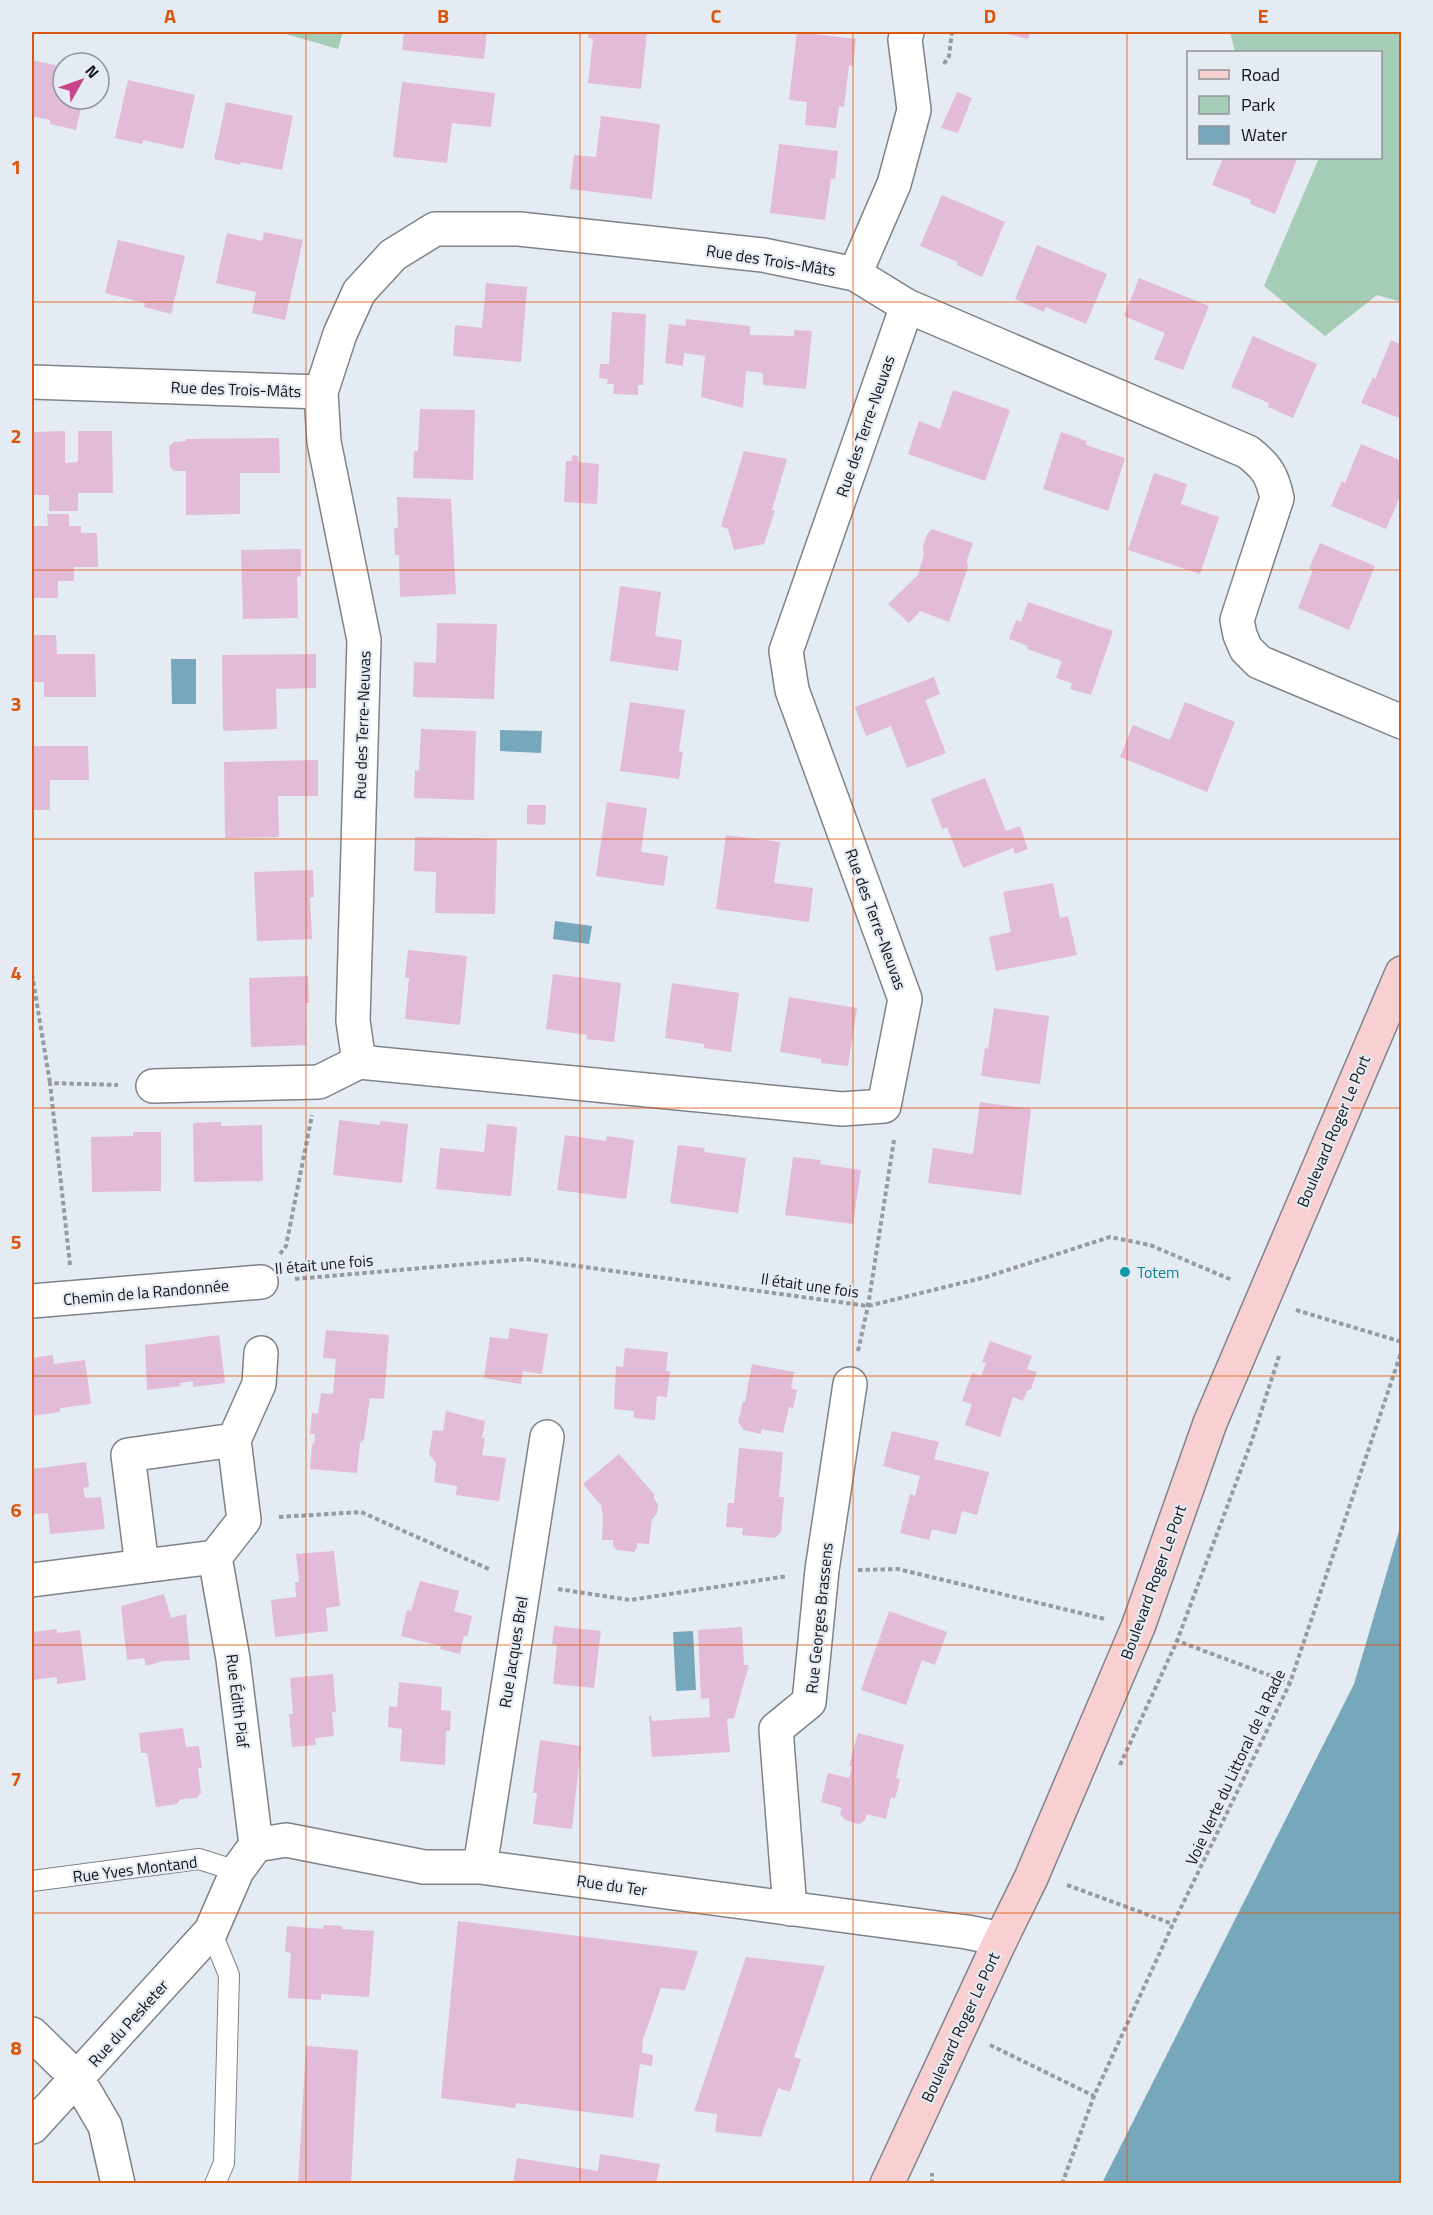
<svg xmlns="http://www.w3.org/2000/svg" width="1433" height="2215" viewBox="0 0 1433 2215" font-family="'Titillium Web',sans-serif">
  <style>
    .green { fill: #a4ccb7 }
    .water { fill: #77a7bb }
    .building { fill: #e2bbd8 }
    .lines { fill: none; stroke-linecap: round; stroke-linejoin: round }
    .lane-casing { stroke: #7d8389; stroke-width: 22 }
    .street-casing { stroke: #7d8389; stroke-width: 36 }
    .secondary-casing { stroke: #7d8389; stroke-width: 36 }
    .path { stroke: #969aa1; stroke-width: 4; stroke-dasharray: 4.5 3; stroke-linecap: butt }
    .lane { stroke: #fff; stroke-width: 20 }
    .street { stroke: #fff; stroke-width: 33 }
    .secondary { stroke: #f8d0d1; stroke-width: 33 }
    .grid { fill: none; stroke: #dd560d; stroke-width: 1.5; stroke-opacity: 0.55 }
    .culture-dot { fill: #0f9aa8; stroke: #e5ebf3; stroke-width: 2 }
    .labels { text-anchor: middle; dominant-baseline: central; stroke-width: 4.5; stroke-linejoin: round; paint-order: stroke }
    .street-label { font-size: 16px; fill: #131518; stroke: #e5ebf3 }
    .culture-label { font-size: 16px; fill: #0d838f; stroke: #e5ebf3; text-anchor: start }
    .neatline { fill: none; stroke: #dd560d; stroke-width: 2 }
    .grid-label { font-size: 20px; text-anchor: middle; font-weight: bold; fill: #dd560d }
  </style>
  <rect width="100%" height="100%" fill="#e5ebf3"/>
  <!-- green -->
  <path class="green" d="M279,32H343L338,49Z
    M1230,32H1401V302L1377,295L1325,336L1264,286L1319,158H1380V52H1235Z"/>
  <!-- water -->
  <path class="water" d="M171,659H196V704H172Z
    M500,730L542,731L541,753L500,751Z
    M555,921L592,926L589,944L553,939Z
    M1401,1524V2183H1102L1354,1684Z
    M693,1631L696,1690L676,1691L673,1632Z"/>
  <!-- building -->
  <path class="building" d="M404,32H487L484,59L402,50Z
    M589,32H647L641,89L588,83L593,39L588,38Z
    M797,32L856,39L853,66L849,65L844,107L839,106L836,128L805,125L807,102L789,100Z
    M999,32H1030L1028,39Z
    M32,60L63,67V99H83L76,130L50,124V120L32,116Z
    M128,80L195,95L183,149L143,140L142,144L115,138Z
    M402,82L495,93L491,127L452,123L447,163L393,157Z
    M957,92L972,98L958,133L941,128Z
    M226,102L293,116L282,170L241,162L240,165L214,159Z
    M601,116L660,124L652,199L570,189L574,155L596,157Z
    M779,144L838,151L835,179L831,178L825,220L770,213Z
    M1223,158L1297,159L1275,214L1250,204L1251,200L1212,185Z
    M942,195L1005,222L982,277L957,265L958,262L920,246Z
    M264,232L303,240L285,320L252,313L256,292L216,283L227,233L262,241Z
    M118,240L185,256L171,314L144,307L145,303L105,293Z
    M1037,245L1107,274L1086,324L1046,307L1044,312L1015,299Z
    M1139,278L1209,306L1183,370L1154,359L1165,333L1124,316Z
    M486,283L527,287L521,362L453,356L455,325L482,328Z
    M612,312L646,314L643,385H638V395L613,394L614,384H607L608,379L599,378L600,364H609Z
    M686,319L750,326V335L794,336V330L812,331L806,389L763,385V373L746,371L743,408L701,397L705,356L684,353L683,366L665,363L669,324L686,326Z
    M1253,336L1317,364L1293,418L1268,407L1269,403L1231,387Z
    M1391,340L1402,345V419L1361,403L1373,377L1375,379Z
    M953,390L1010,410L985,481L908,454L919,421L940,429Z
    M420,409L475,410L473,480L413,478L414,451H418Z
    M65,431V463L78,462V431H112L113,493H78V511H49V495H32L34,432Z
    M1061,432L1087,441L1086,445L1125,458L1108,511L1043,489Z
    M279,438L280,473H240V514L186,515V471H174L170,467L169,446L174,442L186,441V439Z
    M1361,444L1402,461V492L1386,529L1331,506L1342,481L1345,483Z
    M744,451L787,459L772,510H775L764,544L734,550L728,529L721,526Z
    M572,455L578,456V462L599,464L597,504L564,502L566,461H572Z
    M1154,473L1187,484L1181,504L1219,517L1200,574L1128,550Z
    M397,497L451,499L456,594L400,597L399,555H395L394,528H398Z
    M47,514H69V526H81V533H97L98,567H74V581H58V598H32V526H48Z
    M932,529L973,543L967,560L968,567L949,622L920,611L909,623L888,604L918,575L924,555L923,546L927,534Z
    M1320,543L1375,566L1349,630L1298,608L1313,570L1309,569Z
    M301,549V576L297,577L298,618L243,619L241,550Z
    M620,586L661,592L655,636L682,640L678,671L610,661Z
    M1028,602L1113,631L1091,695L1070,689L1072,683L1056,678L1062,661L1027,649L1028,646L1009,639L1016,620L1021,622Z
    M437,623L497,624L494,699L413,697L414,662L436,663Z
    M32,635H56L57,654H95L96,697H44V682H32Z
    M316,654V688L276,689L277,729L223,731L222,655Z
    M934,677L940,694L925,700L946,753L907,768L891,726L866,736L855,707Z
    M630,702L685,710L679,751L683,752L679,779L620,771Z
    M1185,702L1235,722L1207,792L1120,757L1133,725L1170,740Z
    M421,729L476,731L474,800L414,798L415,770L419,771Z
    M32,746H88L89,780H50V810H32Z
    M318,760V796H278L279,837L225,838L224,762Z
    M985,778L1006,831L1020,826L1028,849L1015,854L1013,848L963,868L947,827L942,829L931,799Z
    M607,802L647,808L641,852L668,856L664,886L596,876Z
    M527,805H546L545,825L527,824Z
    M726,835L780,842L774,883L813,888L809,922L716,909Z
    M415,837L497,839L495,914L435,913L436,872L414,871Z
    M313,870L314,897L310,898L312,939L257,941L254,872Z
    M1053,883L1060,918L1068,916L1077,955L996,971L989,937L1011,932L1003,892Z
    M408,950L467,956L460,1025L405,1019L409,978L405,977Z
    M553,974L621,983L614,1042L586,1039L587,1035L546,1029Z
    M308,976L309,1003H305L306,1045L251,1047L249,978Z
    M672,983L739,993L731,1052L704,1048V1044L665,1038Z
    M789,997L857,1008L848,1066L821,1063V1059L780,1052Z
    M994,1008L1049,1016L1040,1084L981,1076L985,1048L988,1049Z
    M980,1102L1031,1109L1021,1195L928,1183L933,1148L973,1154Z
    M339,1120L380,1125V1121L408,1124L402,1183L333,1175Z
    M221,1122V1126L262,1125L263,1181L194,1182L193,1123Z
    M487,1124L517,1127L511,1196L436,1189L440,1148L484,1152Z
    M133,1132H161V1191L92,1192L91,1137L133,1136Z
    M565,1135L606,1141L607,1136L634,1140L626,1199L557,1190Z
    M678,1145L705,1148L704,1152L746,1158L738,1213L670,1203Z
    M793,1157L821,1160L820,1164L861,1170L853,1224L785,1215Z
    M510,1328L548,1334L542,1374L523,1371L521,1384L484,1378L490,1337L508,1339Z
    M326,1330L389,1335L384,1399L370,1398L364,1439L360,1443L357,1473L310,1469L312,1444L314,1445L315,1434H310L312,1413L318,1414L321,1393L333,1394L336,1359L323,1358Z
    M219,1335L225,1383L193,1387V1381L180,1383L181,1386L147,1390L145,1345Z
    M990,1341L1032,1356L1027,1369L1037,1372L1031,1389L1027,1391L1023,1401L1013,1397L1000,1437L965,1425L972,1404L962,1401L972,1373L981,1376L986,1363L982,1362Z
    M625,1348L668,1352L666,1371H670L667,1397L657,1396L655,1420L634,1418V1411L614,1409L616,1366L623,1367Z
    M53,1355L54,1364L85,1360L91,1404L60,1408V1412L32,1416V1358Z
    M752,1364L794,1372L791,1388L797,1390L793,1408L789,1407L783,1433L762,1429L761,1434L744,1430L738,1422L743,1402H745Z
    M446,1411L485,1421L482,1438H485L482,1455L506,1458L499,1501L456,1495L457,1486L434,1482L436,1463L429,1454L433,1430L443,1431Z
    M892,1431L939,1442L934,1459L989,1472L977,1515L962,1511L956,1535L932,1529L929,1540L900,1533L910,1494L915,1496L920,1476L883,1466Z
    M739,1448L783,1452L779,1497H784L781,1532L775,1538L742,1535L743,1528L726,1527L728,1503H734Z
    M619,1454L654,1494V1499L658,1504L657,1514L652,1519L649,1544L637,1543V1548L634,1552L617,1550L613,1546V1540H602L603,1516L601,1505L583,1484Z
    M86,1462L89,1487L83,1488L85,1498L101,1497L105,1529L50,1534L48,1513L32,1514V1469Z
    M334,1551L340,1606L326,1608L328,1631L275,1637L271,1600L296,1597L295,1582H299L296,1554Z
    M420,1581L459,1591L454,1611L472,1616L467,1637L464,1635L460,1654L440,1649L441,1646L401,1636L407,1610L411,1611Z
    M164,1594L171,1618L186,1614L190,1660L163,1661L146,1666L144,1658L127,1660L121,1606Z
    M889,1611L947,1632L935,1665L922,1660L906,1705L861,1690Z
    M554,1626L601,1631L594,1688L553,1684L557,1645L552,1644Z
    M742,1627L744,1665H749L734,1718L727,1719L730,1752L652,1757L649,1716H651L652,1721L710,1717L709,1698L701,1699L698,1630Z
    M57,1629V1633L80,1630L86,1680L57,1684V1677L32,1680V1632Z
    M333,1674L336,1712H332L334,1736L315,1738L316,1745L292,1747L289,1714H293L290,1678Z
    M399,1682L442,1687L441,1710L451,1711L450,1731H446L445,1765L400,1761L402,1729L388,1727L389,1706L397,1707Z
    M183,1728L186,1747L199,1746L202,1768H198L201,1793L197,1798L181,1799L177,1804L156,1807L147,1753H141L139,1733Z
    M858,1733L904,1745L896,1778L900,1779L895,1799L891,1797L886,1819L867,1814L865,1820L859,1824L845,1820L840,1814L842,1808L821,1802L828,1773L849,1778L852,1766H849Z
    M540,1740L581,1746L572,1829L533,1824L537,1793H533Z
    M458,1921L698,1951L685,1990L661,1988L643,2039L642,2053L653,2055L652,2066L640,2064L633,2118L516,2103L515,2108L441,2098Z
    M324,1925L342,1926V1929L374,1931L369,1997L321,1994V2000L288,1998L291,1953L285,1952L287,1926L323,1929Z
    M746,1957L825,1966L794,2057L801,2059L790,2092L778,2088L761,2137L715,2132L717,2114L694,2111Z
    M306,2046L358,2050L351,2184H298Z
    M600,2154L660,2164L656,2184H513L517,2158L598,2171Z"/>
  <g class="lines">
    <defs>
      <path id="lane" d="M32,1881L199,1859L237,1871
        M211,1931L229,1975L224,2163L215,2184"/>
      <path id="street" d="M855,274L894,184L914,110L905,40L907,32
        M32,382L321,392L340,334L359,292L393,255L435,229H519L763,255L855,274L907,306L1248,452C1267,467 1272,475 1277,498L1237,620L1240,635L1246,649L1259,662L1402,722
        M321,392L324,442L364,640L353,1021L359,1062L842,1109L884,1106L905,999L792,690L786,651L907,306
        M153,1086L319,1082L359,1062
        M32,1301L261,1282
        M234,1440L259,1384L261,1353
        M215,1557L233,1659L256,1845
        M32,1580L215,1557L244,1520L234,1440L128,1455L142,1566
        M480,1867L547,1437
        M790,1909L776,1729L809,1702L822,1570L850,1384
        M32,2034L77,2078L105,2126L118,2184
        M32,2127L211,1931L237,1871L256,1845L286,1840L424,1867H480L967,1932L1001,1939"/>
      <path id="secondary" d="M887,2184L1001,1939L1031,1878L1138,1627L1210,1423L1402,973"/>
    </defs>
    <!-- lane casing -->
    <use href="#lane" class="lane-casing"/>
    <!-- street casing -->
    <use href="#street" class="street-casing"/>
    <!-- secondary casing -->
    <use href="#secondary" class="secondary-casing"/>
    <!-- path -->
    <path class="path" d="M944,64L949,56L952,32
      M32,974L50,1083
      M280,1254L286,1246L312,1115
      M70,1265L50,1083L118,1085
      M295,1279L526,1259L868,1306L986,1277L1110,1237L1150,1245L1232,1280
      M1296,1310L1402,1342
      M858,1351L868,1306L894,1140
      M279,1517L361,1512L491,1570
      M858,1570L898,1569L1105,1619
      M558,1589L630,1600L788,1576
      M1175,1640L1290,1683
      M1120,1765L1177,1641L1252,1440L1279,1356
      M1067,1885L1173,1924
      M990,2045L1094,2096
      M932,2184V2173
      M1062,2184L1094,2096L1173,1924L1290,1683L1402,1350"/>
    <!-- lane -->
    <use href="#lane" class="lane"/>
    <!-- street -->
    <use href="#street" class="street"/>
    <!-- secondary -->
    <use href="#secondary" class="secondary"/>
  </g>
  <!-- grid -->
  <path class="grid" d="M306,32V2184M580,32V2184M853,32V2184M1127,32V2184M32,302H1402M32,570H1402M32,839H1402M32,1108H1402M32,1376H1402M32,1645H1402M32,1913H1402"/>
  <!-- markers -->
  <circle class="culture-dot" cx="1125" cy="1272" r="6"/>
  <g class="labels">
    <!-- street labels -->
    <g class="street-label">
      <text transform="translate(771 260) rotate(9)">Rue des Trois-Mâts</text>
      <text transform="translate(236 389) rotate(2)">Rue des Trois-Mâts</text>
      <text transform="translate(865 426) rotate(-71)">Rue des Terre-Neuvas</text>
      <text transform="translate(362 725) rotate(-88)">Rue des Terre-Neuvas</text>
      <text transform="translate(876 919) rotate(70)">Rue des Terre-Neuvas</text>
      <text transform="translate(1333 1131) rotate(-67)">Boulevard Roger Le Port</text>
      <text transform="translate(324 1264) rotate(-5)">Il était une fois</text>
      <text transform="translate(810 1285) rotate(8)">Il était une fois</text>
      <text transform="translate(146 1292) rotate(-5)">Chemin de la Randonnée</text>
      <text transform="translate(1153 1582) rotate(-70)">Boulevard Roger Le Port</text>
      <text transform="translate(819 1618) rotate(-84)">Rue Georges Brassens</text>
      <text transform="translate(513 1652) rotate(-81)">Rue Jacques Brel</text>
      <text transform="translate(238 1701) rotate(83)">Rue Édith Piaf</text>
      <text transform="translate(1235 1767) rotate(-65)">Voie Verte du Littoral de la Rade</text>
      <text transform="translate(135 1869) rotate(-7)">Rue Yves Montand</text>
      <text transform="translate(612 1885) rotate(8)">Rue du Ter</text>
      <text transform="translate(128 2023) rotate(-48)">Rue du Pesketer</text>
      <text transform="translate(960 2027) rotate(-65)">Boulevard Roger Le Port</text>
    </g>
    <!-- culture labels -->
    <g class="culture-label">
      <text x="1137" y="1272">Totem</text>
    </g>
  </g>
  <!-- border -->
  <rect width="1433" height="2215" fill="none" stroke="#e5ebf3" stroke-width="66"/>
  <!-- legend -->
  <rect x="1187" y="51" width="195" height="108" fill="#e5ebf3" stroke="#91959b" stroke-width="1.5"/>
  <rect x="1199" y="70" width="30" height="9" fill="#f8d0d1" stroke="#91959b" stroke-width="1.5"/>
  <text x="1241" y="81" font-size="18" fill="#131518">Road</text>
  <rect x="1199" y="96" width="30" height="18" fill="#a4ccb7" stroke="#91959b" stroke-width="1.5"/>
  <text x="1241" y="111" font-size="18" fill="#131518">Park</text>
  <rect x="1199" y="126" width="30" height="18" fill="#77a7bb" stroke="#91959b" stroke-width="1.5"/>
  <text x="1241" y="141" font-size="18" fill="#131518">Water</text>
  <!-- north arrow -->
  <g transform="translate(81 81) rotate(50)"><circle r="28" fill="#e5ebf3" stroke="#91959b" stroke-width="1.5"/>
  <path d="M0-4.5L10 22L0 15L-10 22Z" fill="#c8458b"/>
  <text y="-9" font-size="16" font-weight="bold" text-anchor="middle" fill="#131518">N</text>
  </g>
  <rect x="33" y="33" width="1367" height="2149" class="neatline"/>
  <g class="grid-label">
    <text x="170" y="23">A</text>
    <text x="443" y="23">B</text>
    <text x="716" y="23">C</text>
    <text x="990" y="23">D</text>
    <text x="1263" y="23">E</text>
    <text x="16" y="174">1</text>
    <text x="16" y="443">2</text>
    <text x="16" y="711">3</text>
    <text x="16" y="980">4</text>
    <text x="16" y="1249">5</text>
    <text x="16" y="1517">6</text>
    <text x="16" y="1786">7</text>
    <text x="16" y="2055">8</text>
  </g>
</svg>
